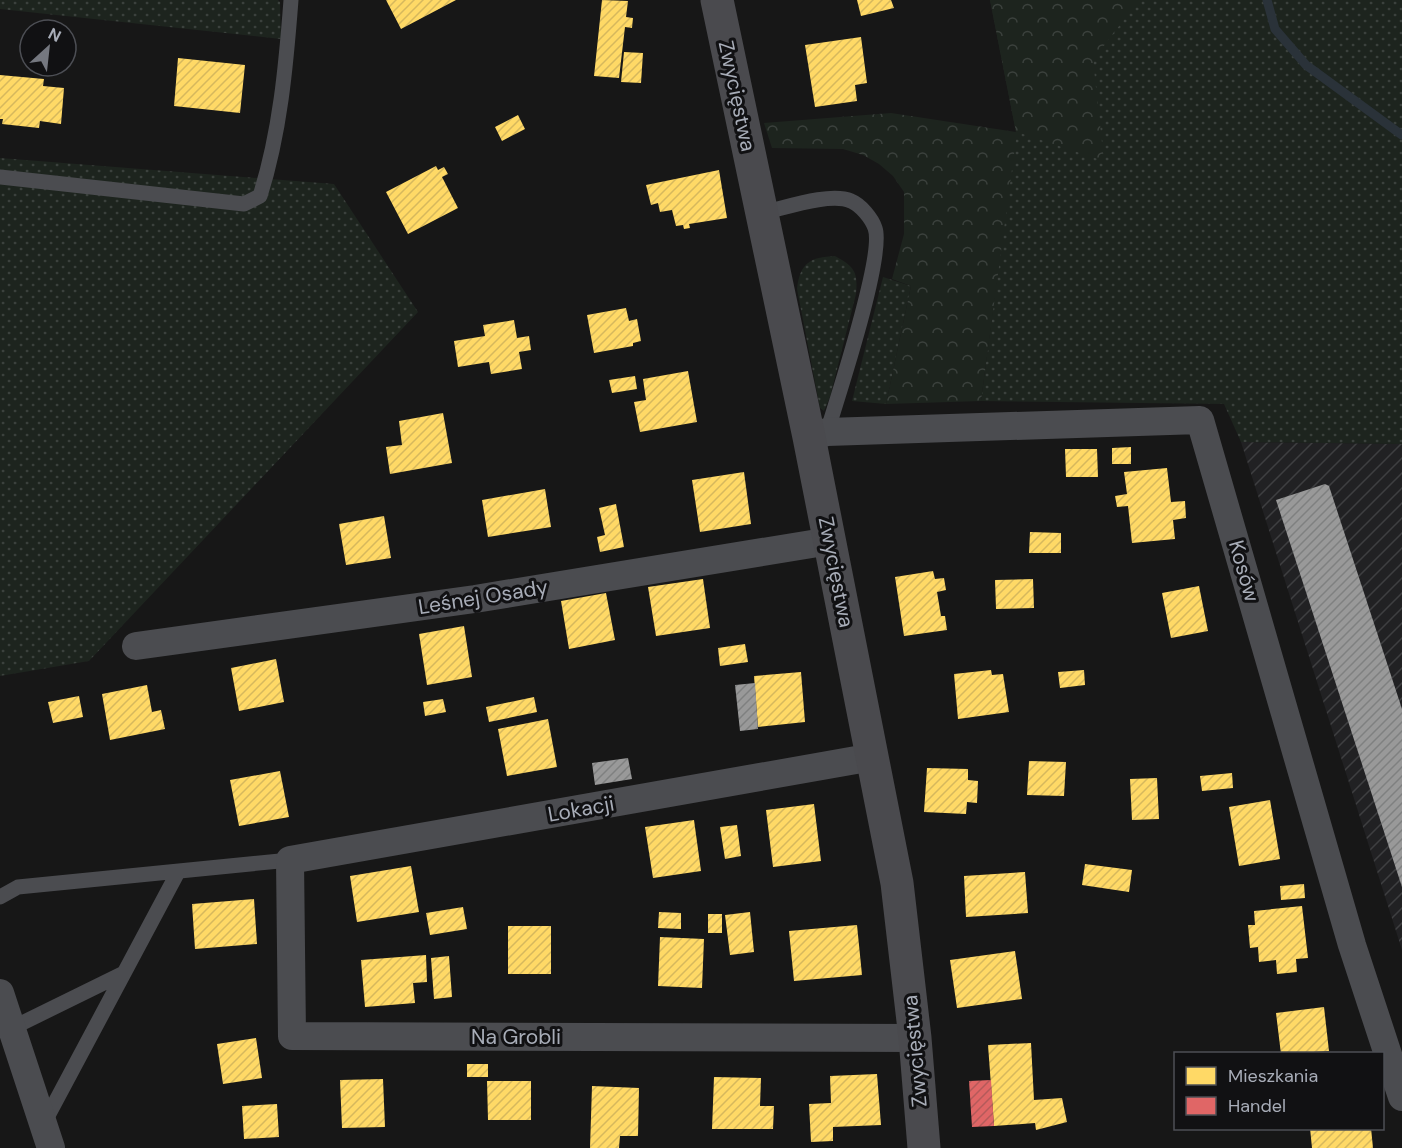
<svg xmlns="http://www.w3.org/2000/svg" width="1402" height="1148" viewBox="0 0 1402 1148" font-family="'DM Sans',sans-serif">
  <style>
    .industrial { fill: url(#industrial-furrows) }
    .grass { fill: url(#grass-dots) }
    .forest { fill: url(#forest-crowns) }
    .homes { fill: url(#homes-hatch) }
    .shops { fill: url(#shops-hatch) }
    .industry { fill: url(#industry-hatch) }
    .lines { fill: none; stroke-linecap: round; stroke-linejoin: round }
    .stream { stroke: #2a3239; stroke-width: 9 }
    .lane { stroke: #4b4c50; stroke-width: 15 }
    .street { stroke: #4b4c50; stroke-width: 28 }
    .secondary { stroke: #4a4a4e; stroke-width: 33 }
    .labels { text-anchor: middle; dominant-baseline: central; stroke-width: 6; stroke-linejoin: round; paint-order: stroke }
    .street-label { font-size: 21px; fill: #a8adb8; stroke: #111113 }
  </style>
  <defs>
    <pattern id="industrial-furrows" width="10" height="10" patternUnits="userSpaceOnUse" patternTransform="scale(1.5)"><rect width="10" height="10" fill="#212123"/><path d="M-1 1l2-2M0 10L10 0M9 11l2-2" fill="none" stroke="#3e3f41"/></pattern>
    <pattern id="grass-dots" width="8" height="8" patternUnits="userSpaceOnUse" patternTransform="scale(1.5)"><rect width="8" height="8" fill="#1d241e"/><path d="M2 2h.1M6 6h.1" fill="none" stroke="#3b413d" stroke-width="1.8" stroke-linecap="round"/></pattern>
    <pattern id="forest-crowns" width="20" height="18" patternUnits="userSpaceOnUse" patternTransform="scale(1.5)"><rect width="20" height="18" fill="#1d241e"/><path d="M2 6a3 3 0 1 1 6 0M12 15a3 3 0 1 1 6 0" fill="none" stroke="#3b413d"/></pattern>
    <pattern id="homes-hatch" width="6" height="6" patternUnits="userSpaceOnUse" patternTransform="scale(1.5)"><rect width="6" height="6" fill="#ffd966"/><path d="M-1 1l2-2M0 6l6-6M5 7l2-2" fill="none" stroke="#d6b85d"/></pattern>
    <pattern id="shops-hatch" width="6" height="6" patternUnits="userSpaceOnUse" patternTransform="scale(1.5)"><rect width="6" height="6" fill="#e06666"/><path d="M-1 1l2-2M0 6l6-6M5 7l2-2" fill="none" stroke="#b45a5a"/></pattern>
    <pattern id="industry-hatch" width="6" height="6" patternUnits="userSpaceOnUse" patternTransform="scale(1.5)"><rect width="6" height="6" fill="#999"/><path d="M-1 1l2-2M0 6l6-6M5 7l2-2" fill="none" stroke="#7f8080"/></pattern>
  </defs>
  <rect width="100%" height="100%" fill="#171717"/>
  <!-- industrial -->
  <path class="industrial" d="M1241,442L1402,444V950Z"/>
  <!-- grass -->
  <path class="grass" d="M0,0H278L280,2L281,39L0,9Z
    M990,0H1402V444L1241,442L1224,404L981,401L1016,132Z
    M0,158L334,184L418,312L89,661L0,676Z
    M835,256C855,267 858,272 856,294L830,397L824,411L820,408L797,289C800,263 810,257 835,256Z
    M883,277L911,286L886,404L852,401Z"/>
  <!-- forest -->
  <path class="forest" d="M990,0H1139L1093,60L1104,161L1017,132L981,401L886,404L911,286L892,279L904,234V192L893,176L879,164L863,155L843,149L772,148L764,123L891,113L1016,132Z"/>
  <!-- homes -->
  <path class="homes" d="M386,0H456L401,29Z
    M602,0L628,1L626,17L633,18L632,28L625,27L619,78L594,76Z
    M857,0H891L894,8L861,16Z
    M861,37L867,83L855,85L857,101L815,107L805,45Z
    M624,52L643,53L641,83L621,82Z
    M178,58L245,65L240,113L174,106Z
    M0,75L44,79L43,86L64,88L61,124L40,121L39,128L2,124L3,119H0Z
    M518,115L525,129L502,141L495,127Z
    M436,166L438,170L444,167L448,174L442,177L458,208L408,234L386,192Z
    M719,170L727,218L689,224L690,228L684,229L683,225L676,226L672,210L660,212L658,203L651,205L646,185Z
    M626,308L629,321L637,319L641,341L633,343V346L594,353L587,315Z
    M514,320L517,338L529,336L531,350L519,352L522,369L491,374L489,362L458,367L454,341L485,336L483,325Z
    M688,371L697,422L640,432L634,402L646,400L643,379Z
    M635,376L637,389L612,393L609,380Z
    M443,413L452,463L390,474L386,447L402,445L399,421Z
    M1131,447V464H1112V448Z
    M1065,449H1097L1098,477H1066Z
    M1167,468L1171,502L1185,501L1186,518L1173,520L1175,539L1132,543L1128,506L1117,507L1115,496L1127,494L1124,472Z
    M744,472L751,524L700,532L692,480Z
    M545,489L551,527L488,537L482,500Z
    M616,504L624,547L600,552L597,537L605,535L599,508Z
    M384,516L391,558L346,565L339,524Z
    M1030,532L1061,533V553H1029Z
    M933,571L935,579L944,578L946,590L937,592L941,616H945L947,630L904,636L895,577Z
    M703,579L710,628L656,636L648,587Z
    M1033,579L1034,608L996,609L995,580Z
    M1199,586L1208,631L1171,638L1162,593Z
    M606,593L615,640L569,649L561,601Z
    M464,626L472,677L427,685L419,634Z
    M745,644L748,662L720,666L718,648Z
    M276,659L284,702L239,711L231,668Z
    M991,670L992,675L1003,674L1009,712L958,719L954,674Z
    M1084,670L1085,685L1060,688L1058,672Z
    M801,672L805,722L758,727L754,676Z
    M147,685L152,712L161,710L165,729L110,740L102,694Z
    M79,696L83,717L53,723L48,702Z
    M534,697L537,712L489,722L486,707Z
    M443,699L446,712L425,716L423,702Z
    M548,719L557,767L507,776L498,729Z
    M1029,761L1066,762L1064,796L1027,795Z
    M927,768L968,769V780L978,781L977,803L967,802L966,814L924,812Z
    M280,771L289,817L239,826L230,780Z
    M1232,773L1233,788L1202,791L1200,776Z
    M1157,778L1159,819L1132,820L1130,779Z
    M1270,800L1280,859L1239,866L1229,807Z
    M814,804L821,861L773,867L766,810Z
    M694,820L701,871L653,878L645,827Z
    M737,825L741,856L725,859L720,827Z
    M1085,864L1132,870L1129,892L1082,885Z
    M411,866L419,912L357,922L350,876Z
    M1025,872L1028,913L966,917L964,876Z
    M1304,884L1305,898L1281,900L1280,886Z
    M254,899L257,944L195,949L192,904Z
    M1302,906L1308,958L1296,959L1297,972L1277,974L1276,960L1259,962L1258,947L1250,948L1248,925H1255L1254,911Z
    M463,907L467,929L430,935L426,913Z
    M659,912L681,913V929L658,928Z
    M750,912L754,952L730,955L725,915Z
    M708,914H722V933H708Z
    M857,925L862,975L794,981L789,931Z
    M508,926H551V974H508Z
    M660,937L704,939L702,988L658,986Z
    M1015,951L1022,999L957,1008L950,960Z
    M426,955L427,982L413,983L415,1003L365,1007L361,960Z
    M449,956L452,997L434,999L431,958Z
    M1324,1007L1329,1051L1281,1054L1276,1013Z
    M256,1038L262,1078L223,1084L217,1044Z
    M1031,1043L1034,1100L1062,1098L1067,1122L1036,1130L1035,1123L994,1126L988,1045Z
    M467,1064H488V1077H467Z
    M877,1074L881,1125L833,1127V1141L811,1142L809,1104L831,1103L830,1076Z
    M714,1077L761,1078L760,1106H774L773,1129H712Z
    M383,1079L385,1127L342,1128L340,1080Z
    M487,1081H531V1120H488Z
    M592,1086L639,1088L638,1136H620L619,1148H590Z
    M277,1104L279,1137L244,1139L242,1106Z
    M1310,1128H1371L1373,1148H1312Z"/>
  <!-- shops -->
  <path class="shops" d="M991,1080L994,1126L972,1127L969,1081Z"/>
  <!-- industry -->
  <path class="industry" d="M1325,484L1329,486L1402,709V887L1276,500Z
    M755,683L758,729L740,731L735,685Z
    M628,758L632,779L595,785L592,763Z"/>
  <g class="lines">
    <!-- stream -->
    <path class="stream" d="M1267,0L1275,29L1306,65L1402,135"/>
    <!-- lane -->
    <path class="lane" d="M0,177L244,204L260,196C280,133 286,66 291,0
      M762,213C785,208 830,192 851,201C861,205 872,219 875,228C885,255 837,399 827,432
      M0,897L18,887L290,860
      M6,1029L12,1028L124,973
      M43,1125L178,872"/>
    <!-- street -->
    <path class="street" d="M809,437L827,432L1200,420L1352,945L1402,1097
      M136,646L475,599L830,541
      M873,757L290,860L292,1036L915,1038
      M0,993L51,1148"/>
    <!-- secondary -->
    <path class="secondary" d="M717,0L809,437L897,883L915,1038L924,1148"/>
  </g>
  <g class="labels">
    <!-- street labels -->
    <g class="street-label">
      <text transform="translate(737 96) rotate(78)">Zwycięstwa</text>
      <text transform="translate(1244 571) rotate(74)">Kosów</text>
      <text transform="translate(836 572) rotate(79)">Zwycięstwa</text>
      <text transform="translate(483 597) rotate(-9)">Leśnej Osady</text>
      <text transform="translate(581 809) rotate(-10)">Lokacji</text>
      <text x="516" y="1037">Na Grobli</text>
      <text transform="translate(915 1051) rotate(-95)">Zwycięstwa</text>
    </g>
  </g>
  <!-- legend -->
  <rect x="1174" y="1052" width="210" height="78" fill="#111113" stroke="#4d4f55" stroke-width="1.5"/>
  <rect x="1186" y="1067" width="30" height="18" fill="#ffd966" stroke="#4d4f55" stroke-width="1.5"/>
  <text x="1228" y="1082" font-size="18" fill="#a8adb8">Mieszkania</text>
  <rect x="1186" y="1097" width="30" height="18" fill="#e06666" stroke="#4d4f55" stroke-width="1.5"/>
  <text x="1228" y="1112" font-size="18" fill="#a8adb8">Handel</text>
  <!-- north arrow -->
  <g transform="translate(48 48) rotate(27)"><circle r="28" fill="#111113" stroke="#4d4f55" stroke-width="1.5"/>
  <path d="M0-4.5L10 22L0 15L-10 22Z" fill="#757880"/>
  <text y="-9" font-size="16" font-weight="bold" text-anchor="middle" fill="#a8adb8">N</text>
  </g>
</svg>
